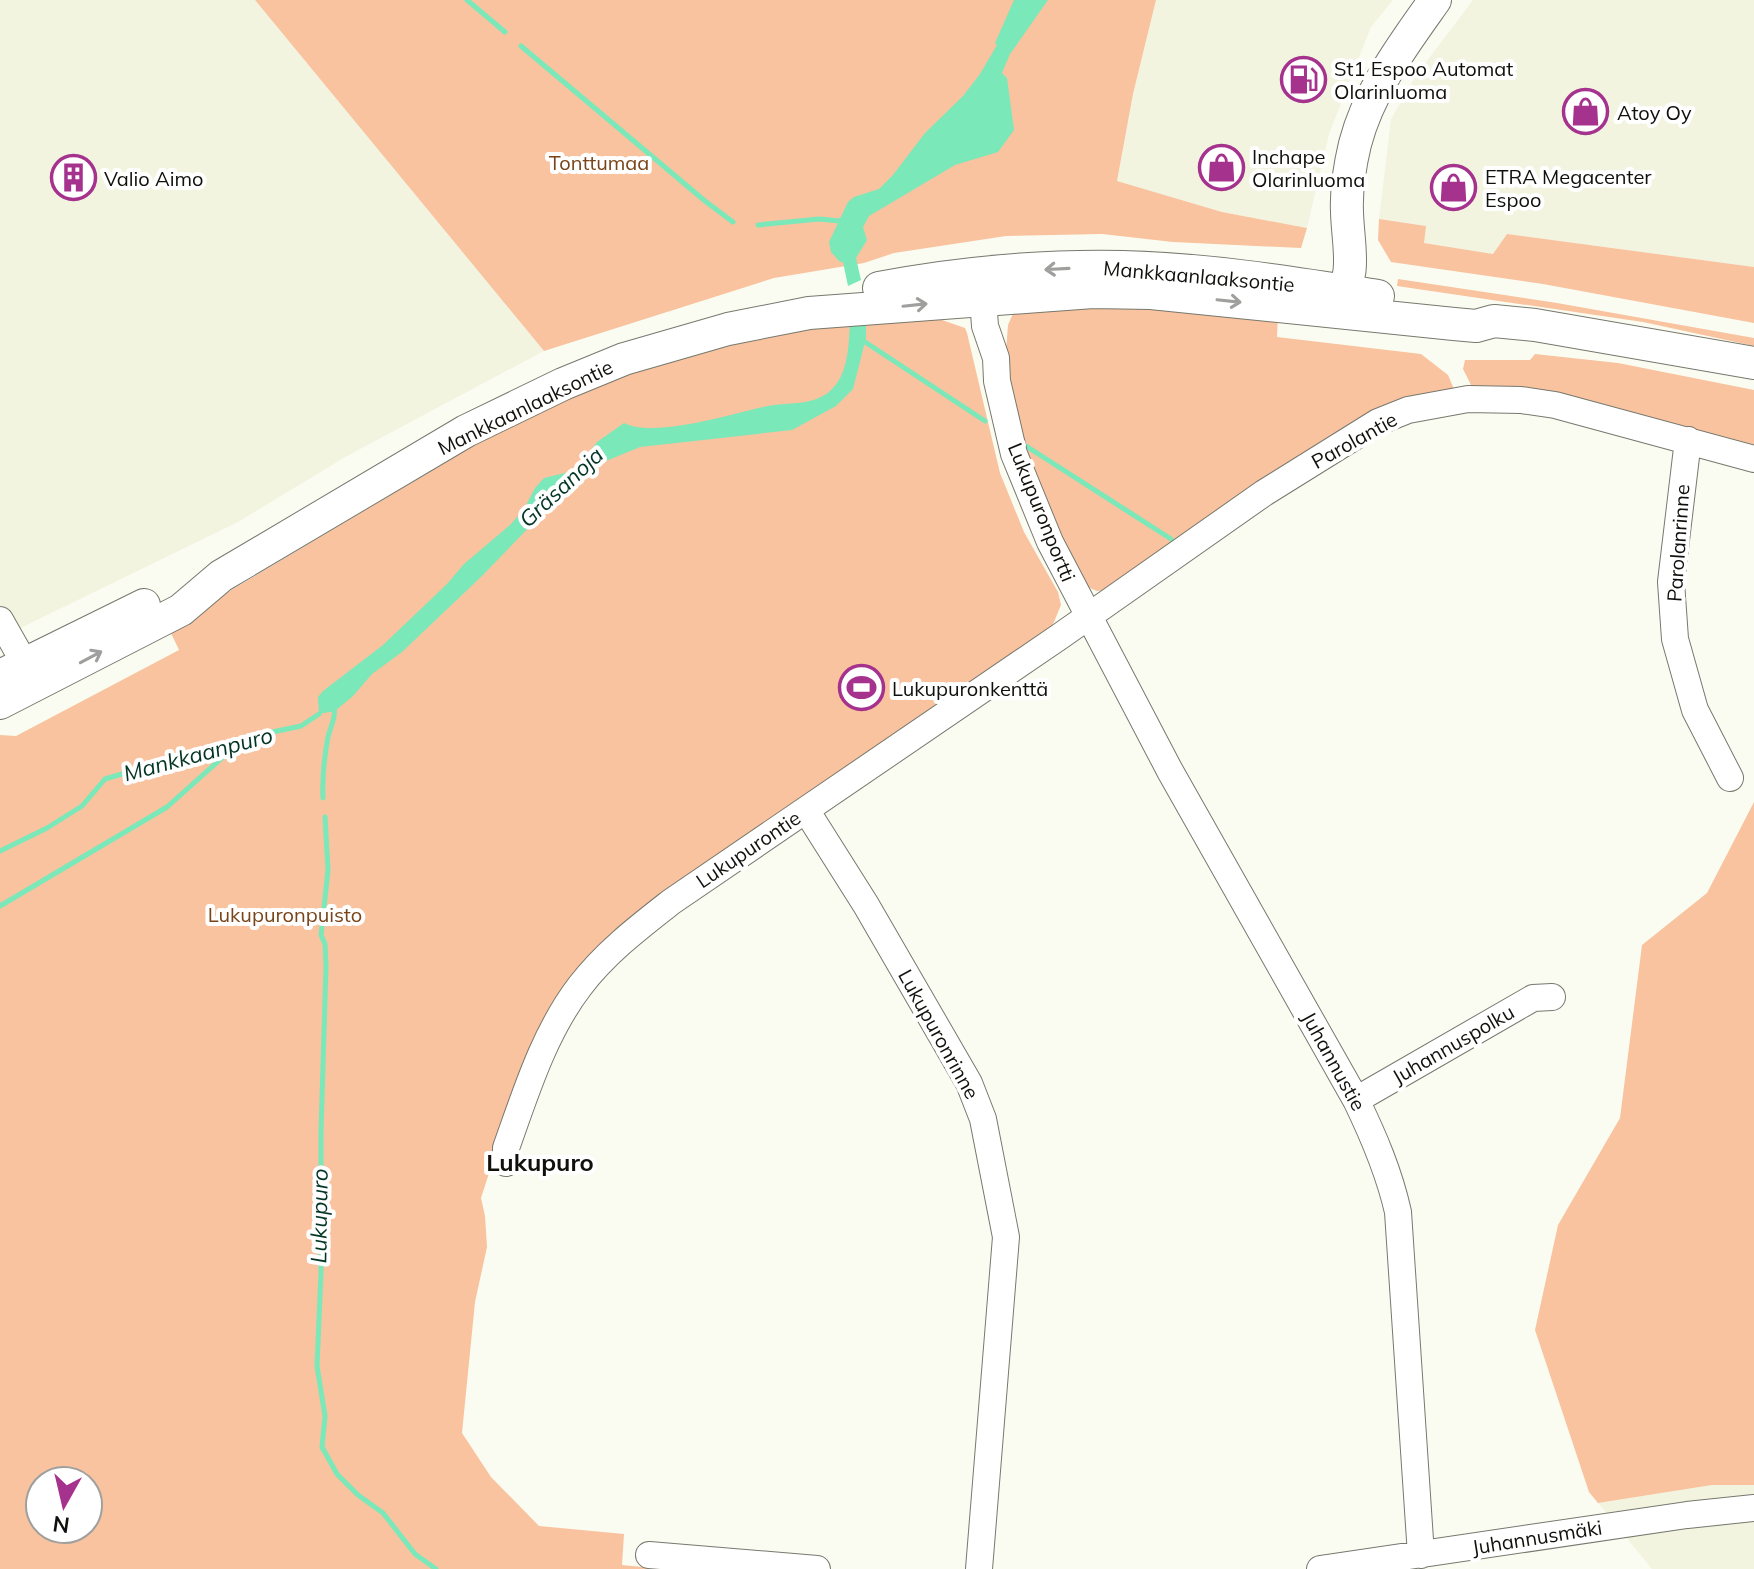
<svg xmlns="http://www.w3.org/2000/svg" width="1754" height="1569" viewBox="0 0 1754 1569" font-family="Mulish,sans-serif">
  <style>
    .built { fill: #f2f4e0 }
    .green { fill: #f8c39e; fill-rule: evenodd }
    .water { fill: #7ae8b9 }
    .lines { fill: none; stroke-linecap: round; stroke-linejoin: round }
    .stream { stroke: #7ae8b9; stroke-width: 5 }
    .minor-casing { stroke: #77786e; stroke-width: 28 }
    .major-casing { stroke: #77786e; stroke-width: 34 }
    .minor { stroke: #fff; stroke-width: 26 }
    .major { stroke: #fff; stroke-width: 32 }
    .oneway { stroke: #9fa09e }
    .labels { text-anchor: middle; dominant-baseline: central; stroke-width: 8; stroke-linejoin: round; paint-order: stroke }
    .poi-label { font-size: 20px; fill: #10110d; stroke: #fff; text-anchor: start }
    .park-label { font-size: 20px; fill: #784418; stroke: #fff }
    .street-label { font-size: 20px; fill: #10110d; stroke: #fff }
    .water-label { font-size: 22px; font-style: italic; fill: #023524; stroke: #fff }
    .quarter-label { font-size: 24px; font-weight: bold; fill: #10110d; stroke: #fff }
  </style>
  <rect width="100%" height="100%" fill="#fbfcf1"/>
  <!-- built -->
  <path class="built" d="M0,0H255L544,351L347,456L238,522L0,638Z
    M1156,0H1393L1371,27L1329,134L1307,228L1222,212L1117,181L1133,94Z
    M1473,0H1754V267L1507,234L1493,254L1424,243L1425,226L1379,219L1391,119L1417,74Z
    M1712,1485H1754V1569H1652L1598,1503Z"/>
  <!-- green -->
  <path class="green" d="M255,0H1156L1133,94L1117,181L1222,212L1307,228L1301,248L1173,242L1102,234L1006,236L894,253L864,263L774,278L544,351Z
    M1379,219L1426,226L1424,243L1493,254L1507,234L1754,267V323L1543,284L1391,262L1378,240Z
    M1398,279L1557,303L1754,338V346L1643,322L1397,286Z
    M1026,303L1278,314L1277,337L1421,354L1448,375L1454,389L1414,403L1108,590L1097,591L1085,586L1040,503L1005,364L1008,325L1014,311Z
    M935,308L942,320L965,328L967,333L1000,473L1024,532L1058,592L1061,605L1051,629L627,926L503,1130L481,1198L485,1216L487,1247L475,1302L462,1433L491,1477L539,1526L624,1534L622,1565L662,1569H0V735L16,736L179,650L170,631L213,601L483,440L577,392L658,362L738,339ZM40,1481H88V1529H40Z
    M1535,354L1618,363L1754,390V448L1473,389L1463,369L1465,360H1530Z
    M1754,802V1485H1712L1598,1503L1589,1492L1535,1330L1558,1225L1620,1118L1642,945L1707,893Z"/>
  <!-- water -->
  <path class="water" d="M1014,0H1048L1010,54L1002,73L1007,78L1014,130L998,152L955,165L869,216L863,227L867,240L856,258L861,280L848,286L843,262H840L831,252L829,242L848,202L854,197L879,189L893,175L925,133L963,96L980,74L997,45L995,43Z
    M850,319L866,320V338L853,389L836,406L792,430L640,447L606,461L539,517L483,575L402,652L372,674L353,696L335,711L319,714L318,697L323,691L383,645L447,584L464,564L510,525L524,509L535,488L544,478L569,472L581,463L597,442L624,423C656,439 733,413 768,406C789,402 816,406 832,389C849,373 849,341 850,319Z"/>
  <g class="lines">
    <!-- stream -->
    <path class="stream" d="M467,0L505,32
      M521,46L705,201L733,222
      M758,225L819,219L840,221L844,218
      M859,338L985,421
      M1026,446L1171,539
      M323,798C322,776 324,758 328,737C331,725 336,718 334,705
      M325,817L328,870L321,935L325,944L326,966L321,1132V1273L317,1366L325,1416L322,1447L337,1474L358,1495L383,1513L415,1554L436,1569
      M0,851L47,828L82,806L105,779L244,738L301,726L319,714
      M0,906L167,807L242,740"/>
    <defs>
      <path id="minor" d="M989,282L983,299L985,326L996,358L997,381L1014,454L1050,542L1170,771L1356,1100C1374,1137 1389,1172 1398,1212L1421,1555
        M1688,440L1671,582L1675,639L1695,710L1730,778
        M0,620L25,664L23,681
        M806,810L866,905L969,1083L983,1119L1006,1237L979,1569
        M1356,1100L1533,998L1552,997
        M506,1163V1148C526,1092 544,1033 580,986C605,953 639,927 671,902L1059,637L1264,493L1378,422L1408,410L1468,399L1521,400L1555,405L1754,459
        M649,1555L817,1569
        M1320,1569L1687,1515L1754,1508"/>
      <path id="major" d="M879,288C956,273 1045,265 1123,267C1208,269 1294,283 1378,296
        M1336,306C1358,274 1348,248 1347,212C1346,190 1350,165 1355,144C1369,90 1403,45 1435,0
        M0,676L144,605
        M0,703L181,610L221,576L466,431L563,384L624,359L728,329L809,313L1093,292L1151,293L1454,324L1476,326L1494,321L1535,325L1754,363"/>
    </defs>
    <!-- minor casing -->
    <use href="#minor" class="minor-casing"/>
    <!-- major casing -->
    <use href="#major" class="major-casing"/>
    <!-- minor -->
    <use href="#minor" class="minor"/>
    <!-- major -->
    <use href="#major" class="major"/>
  </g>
  <!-- one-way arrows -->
  <defs><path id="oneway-shaft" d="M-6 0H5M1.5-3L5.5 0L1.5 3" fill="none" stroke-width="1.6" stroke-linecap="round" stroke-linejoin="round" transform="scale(2)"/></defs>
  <g class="oneway">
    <use href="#oneway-shaft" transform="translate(1057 269) rotate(177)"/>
    <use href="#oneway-shaft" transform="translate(1229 301) rotate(6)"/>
    <use href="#oneway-shaft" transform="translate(915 305) rotate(-6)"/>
    <use href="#oneway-shaft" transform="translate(91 657) rotate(-28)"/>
  </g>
  <!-- icons -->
  <defs>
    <symbol id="fuel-ring" viewBox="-11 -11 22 22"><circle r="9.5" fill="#fff" stroke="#a5338e" stroke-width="1.5"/><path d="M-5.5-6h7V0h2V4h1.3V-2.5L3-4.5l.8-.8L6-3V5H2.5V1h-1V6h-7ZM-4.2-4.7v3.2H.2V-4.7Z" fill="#a5338e"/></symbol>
    <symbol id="shop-ring" viewBox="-11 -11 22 22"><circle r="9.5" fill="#fff" stroke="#a5338e" stroke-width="1.5"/><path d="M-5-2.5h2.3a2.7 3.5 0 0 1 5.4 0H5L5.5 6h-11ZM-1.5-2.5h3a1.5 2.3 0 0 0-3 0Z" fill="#a5338e"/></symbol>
    <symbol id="building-ring" viewBox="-11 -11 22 22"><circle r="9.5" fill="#fff" stroke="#a5338e" stroke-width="1.5"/><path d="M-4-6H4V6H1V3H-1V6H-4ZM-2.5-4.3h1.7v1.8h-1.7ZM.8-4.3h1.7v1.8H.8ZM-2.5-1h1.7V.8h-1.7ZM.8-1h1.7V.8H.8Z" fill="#a5338e"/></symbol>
    <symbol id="stadium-ring" viewBox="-11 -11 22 22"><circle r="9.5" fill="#fff" stroke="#a5338e" stroke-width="1.5"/><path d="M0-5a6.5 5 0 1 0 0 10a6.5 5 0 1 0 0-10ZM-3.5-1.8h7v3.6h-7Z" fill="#a5338e"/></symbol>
  </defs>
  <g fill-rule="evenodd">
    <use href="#fuel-ring" x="1278" y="54" width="51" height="51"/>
    <use href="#shop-ring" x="1560" y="86" width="51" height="51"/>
    <use href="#shop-ring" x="1196" y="142" width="51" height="51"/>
    <use href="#building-ring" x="48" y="152" width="51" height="51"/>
    <use href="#shop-ring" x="1428" y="162" width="51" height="51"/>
    <use href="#stadium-ring" x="836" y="662" width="51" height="51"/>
  </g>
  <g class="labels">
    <!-- poi labels -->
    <g class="poi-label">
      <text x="1334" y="68">St1 Espoo Automat<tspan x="1334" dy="23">Olarinluoma</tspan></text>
      <text x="1617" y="112">Atoy Oy</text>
      <text x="1252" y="156">Inchape<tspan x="1252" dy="23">Olarinluoma</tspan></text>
      <text x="1485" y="176">ETRA Megacenter<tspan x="1485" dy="23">Espoo</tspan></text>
      <text x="104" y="178">Valio Aimo</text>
      <text x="892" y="688">Lukupuronkenttä</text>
    </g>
    <!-- park labels -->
    <g class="park-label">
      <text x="599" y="162">Tonttumaa</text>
      <text x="285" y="914">Lukupuronpuisto</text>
    </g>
    <!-- street labels -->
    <g class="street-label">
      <text transform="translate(1199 276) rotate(5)">Mankkaanlaaksontie</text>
      <text transform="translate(525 407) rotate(-26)">Mankkaanlaaksontie</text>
      <text transform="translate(1354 440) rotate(-29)">Parolantie</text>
      <text transform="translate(1042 512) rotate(68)">Lukupuronportti</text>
      <text transform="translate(1678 543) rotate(-86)">Parolanrinne</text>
      <text transform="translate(748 849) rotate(-34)">Lukupurontie</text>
      <text transform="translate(939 1034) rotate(61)">Lukupuronrinne</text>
      <text transform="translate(1453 1044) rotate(-30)">Juhannuspolku</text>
      <text transform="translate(1334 1061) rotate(61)">Juhannustie</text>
      <text transform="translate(1537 1537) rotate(-9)">Juhannusmäki</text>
    </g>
    <!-- water labels -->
    <g class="water-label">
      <text transform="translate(561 487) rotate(-43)">Gräsanoja</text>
      <text transform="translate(198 754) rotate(-15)">Mankkaanpuro</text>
      <text transform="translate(319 1216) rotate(-89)">Lukupuro</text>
    </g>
    <!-- quarter labels -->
    <g class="quarter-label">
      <text x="540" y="1162">Lukupuro</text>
    </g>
  </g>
  <!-- north arrow -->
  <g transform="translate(64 1505) rotate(188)"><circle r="38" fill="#ffffff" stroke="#9fa09e" stroke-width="2"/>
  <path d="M0-6L14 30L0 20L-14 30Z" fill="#a5338e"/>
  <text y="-12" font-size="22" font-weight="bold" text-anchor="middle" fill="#10110d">N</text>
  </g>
</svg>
